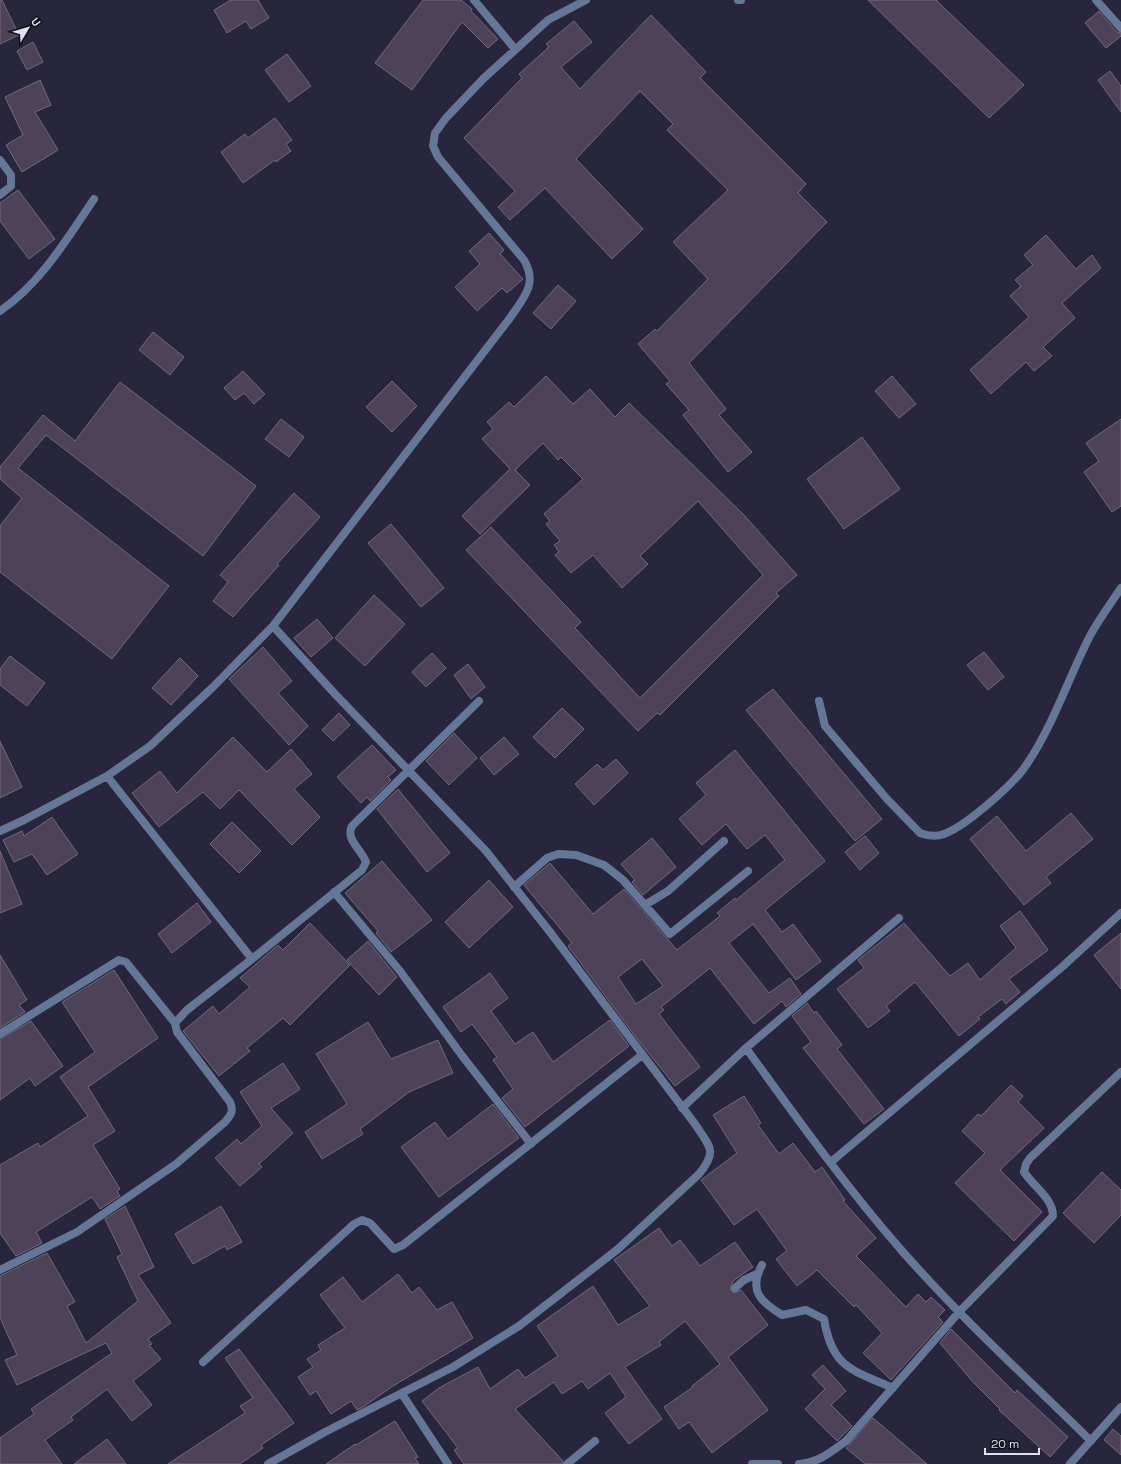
<svg xmlns="http://www.w3.org/2000/svg" width="1121" height="1464" viewBox="0 0 1121 1464" font-family="'Space Grotesk',sans-serif">
  <style>
    .building { fill: #4e4258; stroke: #74677f; fill-rule: evenodd }
    .lines { fill: none; stroke-linecap: round; stroke-linejoin: round }
    .minor { stroke: #657796; stroke-width: 8 }
  </style>
  <rect width="100%" height="100%" fill="#27263c"/>
  <!-- building -->
  <path class="building" d="M0,0H2L19,35L0,44Z
    M231,0H258L269,18L251,29L246,21L227,33L214,10Z
    M423,0H461L472,9L471,11L498,39L488,48L462,22L412,90L375,63Z
    M868,0H936L1024,85L989,118Z
    M1099,11L1117,32L1121,33V36L1106,48L1085,23Z
    M651,15L706,72L700,78L806,184L798,193L827,222L689,363L726,409L719,415L752,452L728,472L683,415L689,410L666,384L670,381L638,344L655,329L657,331L708,279L673,242L728,190L667,130L673,124L640,91L576,159L643,229L612,259L545,188L510,220L498,207L515,191L464,138L522,78L519,74L549,47L546,44L574,21L592,42L561,67L580,89Z
    M33,42L43,62L27,70L17,51Z
    M287,54L311,86L289,102L265,70Z
    M1110,71L1121,86V112L1098,80Z
    M40,80L51,105L35,112L58,150L22,172L6,145L23,135L5,97Z
    M275,118L292,140L286,144L291,151L276,162L275,160L243,183L221,152L245,134L248,138Z
    M18,190L55,239L29,259L0,221V203Z
    M489,233L504,250L500,254L523,279L507,293L502,288L477,311L455,287L480,264L469,251Z
    M1046,235L1076,269L1092,255L1101,268L1062,303L1075,318L1043,347L1052,356L1034,371L1026,362L991,394L970,370L1029,317L1010,296L1021,286L1015,280L1033,265L1024,255Z
    M558,285L576,301L551,329L533,313Z
    M153,332L184,357L170,375L139,350Z
    M243,371L265,394L254,404L244,393L235,400L224,388Z
    M546,376L573,404L590,389L615,417L629,403L744,515L797,575L776,593L779,596L660,715L657,713L638,731L466,550L491,527L581,622L575,628L640,698L763,575L698,501L640,556L648,564L622,588L593,555L571,573L555,555L559,552L554,545L560,541L546,524L550,521L544,514L583,479L561,457L558,460L543,443L515,470L530,485L480,534L462,516L510,469L482,439L493,429L487,422L509,402L514,407Z
    M892,376L916,404L899,418L875,391Z
    M392,381L417,406L392,432L366,407Z
    M120,382L256,486L203,556L46,435L18,468L169,586L112,659L0,572V526L22,498L0,479V467L43,415L75,441Z
    M281,419L304,437L289,457L265,439Z
    M1121,419V506L1112,512L1084,472L1099,461L1086,443Z
    M862,437L900,489L844,529L807,479Z
    M294,493L320,517L277,564L279,565L233,617L213,601L228,582L220,575Z
    M391,524L444,588L421,607L368,543Z
    M374,595L405,624L365,666L335,638Z
    M317,619L333,638L311,657L294,638Z
    M263,647L292,681L278,693L308,726L289,745L229,679Z
    M984,652L1004,677L988,690L967,665Z
    M432,653L446,668L426,687L412,672Z
    M10,656L45,683L27,706L0,685V669Z
    M180,658L198,676L171,705L152,688Z
    M468,664L485,687L471,699L454,675Z
    M773,689L882,819L855,841L746,710Z
    M562,708L584,729L555,758L533,737Z
    M339,713L350,725L333,741L322,730Z
    M454,733L477,758L449,785L426,761Z
    M233,737L267,772L291,749L312,774L294,789L320,817L292,845L239,790L220,809L203,792L159,827L132,793L160,771L177,793Z
    M504,737L519,754L494,775L480,758Z
    M0,741L22,787L0,798Z
    M372,745L396,770L388,777L391,780L370,801L367,797L361,803L337,777Z
    M735,750L825,861L765,910L782,932L793,924L821,961L796,980L753,924L729,943L769,993L790,978L801,994L786,1007L782,1001L754,1024L710,968L661,1007L664,1010L659,1014L700,1067L675,1086L638,1040L568,946L572,943L524,885L550,863L593,914L624,889L677,950L720,916L717,913L735,898L736,900L785,860L765,835L747,849L726,824L702,845L679,819L706,795L696,783ZM642,959L663,986L636,1004L618,977Z
    M616,759L628,773L594,805L575,784L597,764L603,770Z
    M398,789L450,853L427,872L377,809Z
    M1071,813L1093,839L1046,877L1051,883L1024,905L970,839L997,816L1026,851Z
    M52,817L78,854L47,875L32,854L14,862L3,840L22,831L24,836Z
    M232,822L261,851L239,873L210,844Z
    M865,836L879,853L860,870L845,852Z
    M652,838L676,867L643,895L632,882L635,880L621,864Z
    M0,851L22,904L0,913Z
    M382,861L432,920L391,952L376,933L378,931L345,893Z
    M489,880L513,907L469,948L445,922Z
    M197,903L211,922L172,953L158,934Z
    M1020,911L1048,950L1009,979L1020,992L1006,1004L1002,999L978,1017L980,1019L959,1036L915,982L886,1006L890,1011L868,1028L837,989L864,968L858,960L904,923L950,976L968,963L980,980L1016,948L1000,926Z
    M310,923L350,965L290,1025L283,1018L247,1048L250,1051L219,1076L183,1031L213,1006L219,1014L250,987L240,978L278,945L283,950Z
    M1121,933V989L1094,955Z
    M368,941L397,977L379,995L347,960Z
    M0,955L27,1000L19,1005L25,1012L0,1028Z
    M114,970L158,1038L88,1087L115,1131L93,1145L120,1189L117,1191L120,1196L100,1209L92,1197L36,1232L42,1243L16,1256L0,1233V1165L38,1143L40,1147L88,1116L60,1077L95,1052L62,1002Z
    M490,973L508,998L491,1011L515,1044L533,1032L553,1062L610,1020L629,1046L525,1127L502,1098L513,1089L493,1060L497,1057L472,1024L461,1032L443,1007Z
    M807,1003L814,1013L816,1011L842,1045L837,1049L884,1109L864,1124L803,1048L811,1042L792,1016Z
    M31,1021L63,1066L35,1086L30,1078L0,1100V1039Z
    M368,1022L391,1059L438,1040L453,1073L409,1092L360,1129L363,1134L322,1159L305,1132L347,1104L316,1054Z
    M283,1063L300,1089L271,1108L293,1133L259,1164L262,1167L240,1186L215,1158L237,1139L241,1144L262,1126L240,1092Z
    M1011,1085L1023,1096L1018,1102L1044,1128L1000,1170L1042,1212L1014,1241L955,1183L985,1153L962,1131L978,1114L981,1116Z
    M744,1096L761,1123L758,1125L779,1154L793,1143L815,1172L822,1167L845,1200L843,1201L876,1238L856,1256L906,1307L918,1294L926,1302L931,1297L945,1310L938,1317L943,1322L891,1380L863,1353L882,1333L856,1305L854,1307L817,1270L797,1286L776,1259L787,1251L757,1209L734,1225L701,1180L737,1153L713,1115Z
    M493,1104L519,1138L439,1197L401,1147L435,1122L448,1139Z
    M1102,1172L1121,1190V1215L1094,1243L1063,1213Z
    M125,1206L154,1267L138,1275L171,1323L148,1339L152,1344L149,1345L161,1359L133,1381L152,1405L132,1421L107,1389L71,1417L73,1420L45,1440L62,1464H0V1438L34,1414L31,1409L112,1353L106,1343L17,1385L5,1360L17,1355L0,1318V1276L47,1253L75,1302L67,1306L86,1343L138,1301L117,1257L122,1254L105,1219Z
    M221,1206L242,1242L227,1250L225,1246L193,1264L175,1234Z
    M659,1228L672,1246L680,1240L700,1266L735,1242L753,1267L733,1281L730,1289L734,1293L741,1290L768,1325L728,1357L768,1410L712,1453L689,1422L679,1429L664,1407L693,1387L692,1386L720,1364L685,1321L659,1342L661,1345L625,1367L662,1419L629,1444L605,1413L626,1397L610,1373L588,1389L582,1381L562,1394L554,1382L515,1409L563,1461L562,1464H464L454,1450L458,1448L422,1401L439,1388L478,1367L490,1389L518,1369L525,1378L558,1356L537,1326L593,1286L618,1325L650,1306L614,1260Z
    M398,1274L412,1293L419,1287L437,1310L452,1302L473,1338L393,1386L363,1407L357,1410L351,1401L331,1414L316,1391L310,1395L298,1377L313,1367L307,1359L321,1350L318,1345L345,1328L320,1295L343,1277L362,1302Z
    M951,1329L1015,1393L1017,1390L1068,1437L1050,1457L999,1410L1000,1409L972,1381L940,1343Z
    M239,1349L294,1423L261,1445L263,1448L240,1464H168L245,1413L240,1406L253,1398L225,1358Z
    M823,1365L846,1391L831,1405L852,1426L837,1441L805,1409L825,1389L812,1375Z
    M873,1418L927,1464H865L846,1448Z
    M395,1421L418,1457L415,1458L419,1464H326L355,1444L356,1445Z
    M1113,1429L1121,1436V1455L1104,1440Z
    M107,1439L126,1464H74Z"/>
  <g class="lines">
    <!-- minor -->
    <path class="minor" d="M474,0L515,49
      M738,0H741
      M1096,0L1121,28
      M0,160L11,175V186L0,195
      M0,311C40,284 67,239 94,199
      M819,701L825,726L887,799L920,833C928,836 936,837 944,834C966,826 1014,784 1027,764C1054,724 1069,676 1091,634C1100,618 1111,603 1121,588
      M107,776L252,959
      M0,831L24,820L107,776L150,746L213,687L273,626L510,318C524,297 538,284 524,260L438,157L433,146L435,133L446,118L483,79L548,20L586,0
      M514,887L547,858L558,854L576,855L604,865L623,880L670,934L748,871
      M334,892L400,971L463,1057L531,1144
      M645,905L668,891L724,841
      M0,1034L119,960L126,962L175,1023
      M746,1048C796,1117 846,1187 903,1252C961,1318 1028,1379 1091,1441
      M682,1108L746,1048L899,918
      M831,1162L1062,967L1121,913
      M762,1265C748,1291 761,1302 782,1315L806,1310L824,1319C832,1368 852,1370 893,1388
      M0,1270L77,1232L176,1164L225,1122C231,1115 234,1111 230,1102L177,1032L175,1023L187,1010L252,959L362,870L366,862C361,849 345,839 352,826L479,701
      M735,1288L744,1280L757,1274
      M203,1362L354,1224L362,1220L370,1223L394,1249L403,1245L642,1055
      M402,1394L448,1464
      M268,1464L325,1432L453,1367L519,1326L618,1249L699,1174C718,1151 710,1147 695,1124L550,932L486,851L335,694L273,626
      M567,1464L595,1441
      M752,1464H778
      M799,1464C818,1463 831,1452 846,1441L960,1311L1053,1216C1053,1198 1033,1186 1024,1172L1026,1164L1030,1158L1121,1072
      M1070,1464L1121,1407"/>
  </g>
  <!-- north arrow -->
  <g transform="translate(28 28) rotate(52)" stroke="#11111a" stroke-width="3" paint-order="stroke">
  <path d="M0-3L7 15L0 10L-7 15Z" fill="#e0e0ef"/>
  <text y="-6" font-size="11" font-weight="bold" text-anchor="middle" fill="#e0e0ef">U</text>
  </g>
  <!-- scale -->
  <path d="M985 1448v6h54v-6" fill="none" stroke="#e0e0ef" stroke-width="2"/>
  <text x="991" y="1448" font-size="12" fill="#e0e0ef" stroke="#11111a" stroke-width="3" paint-order="stroke">20 m</text>
</svg>
